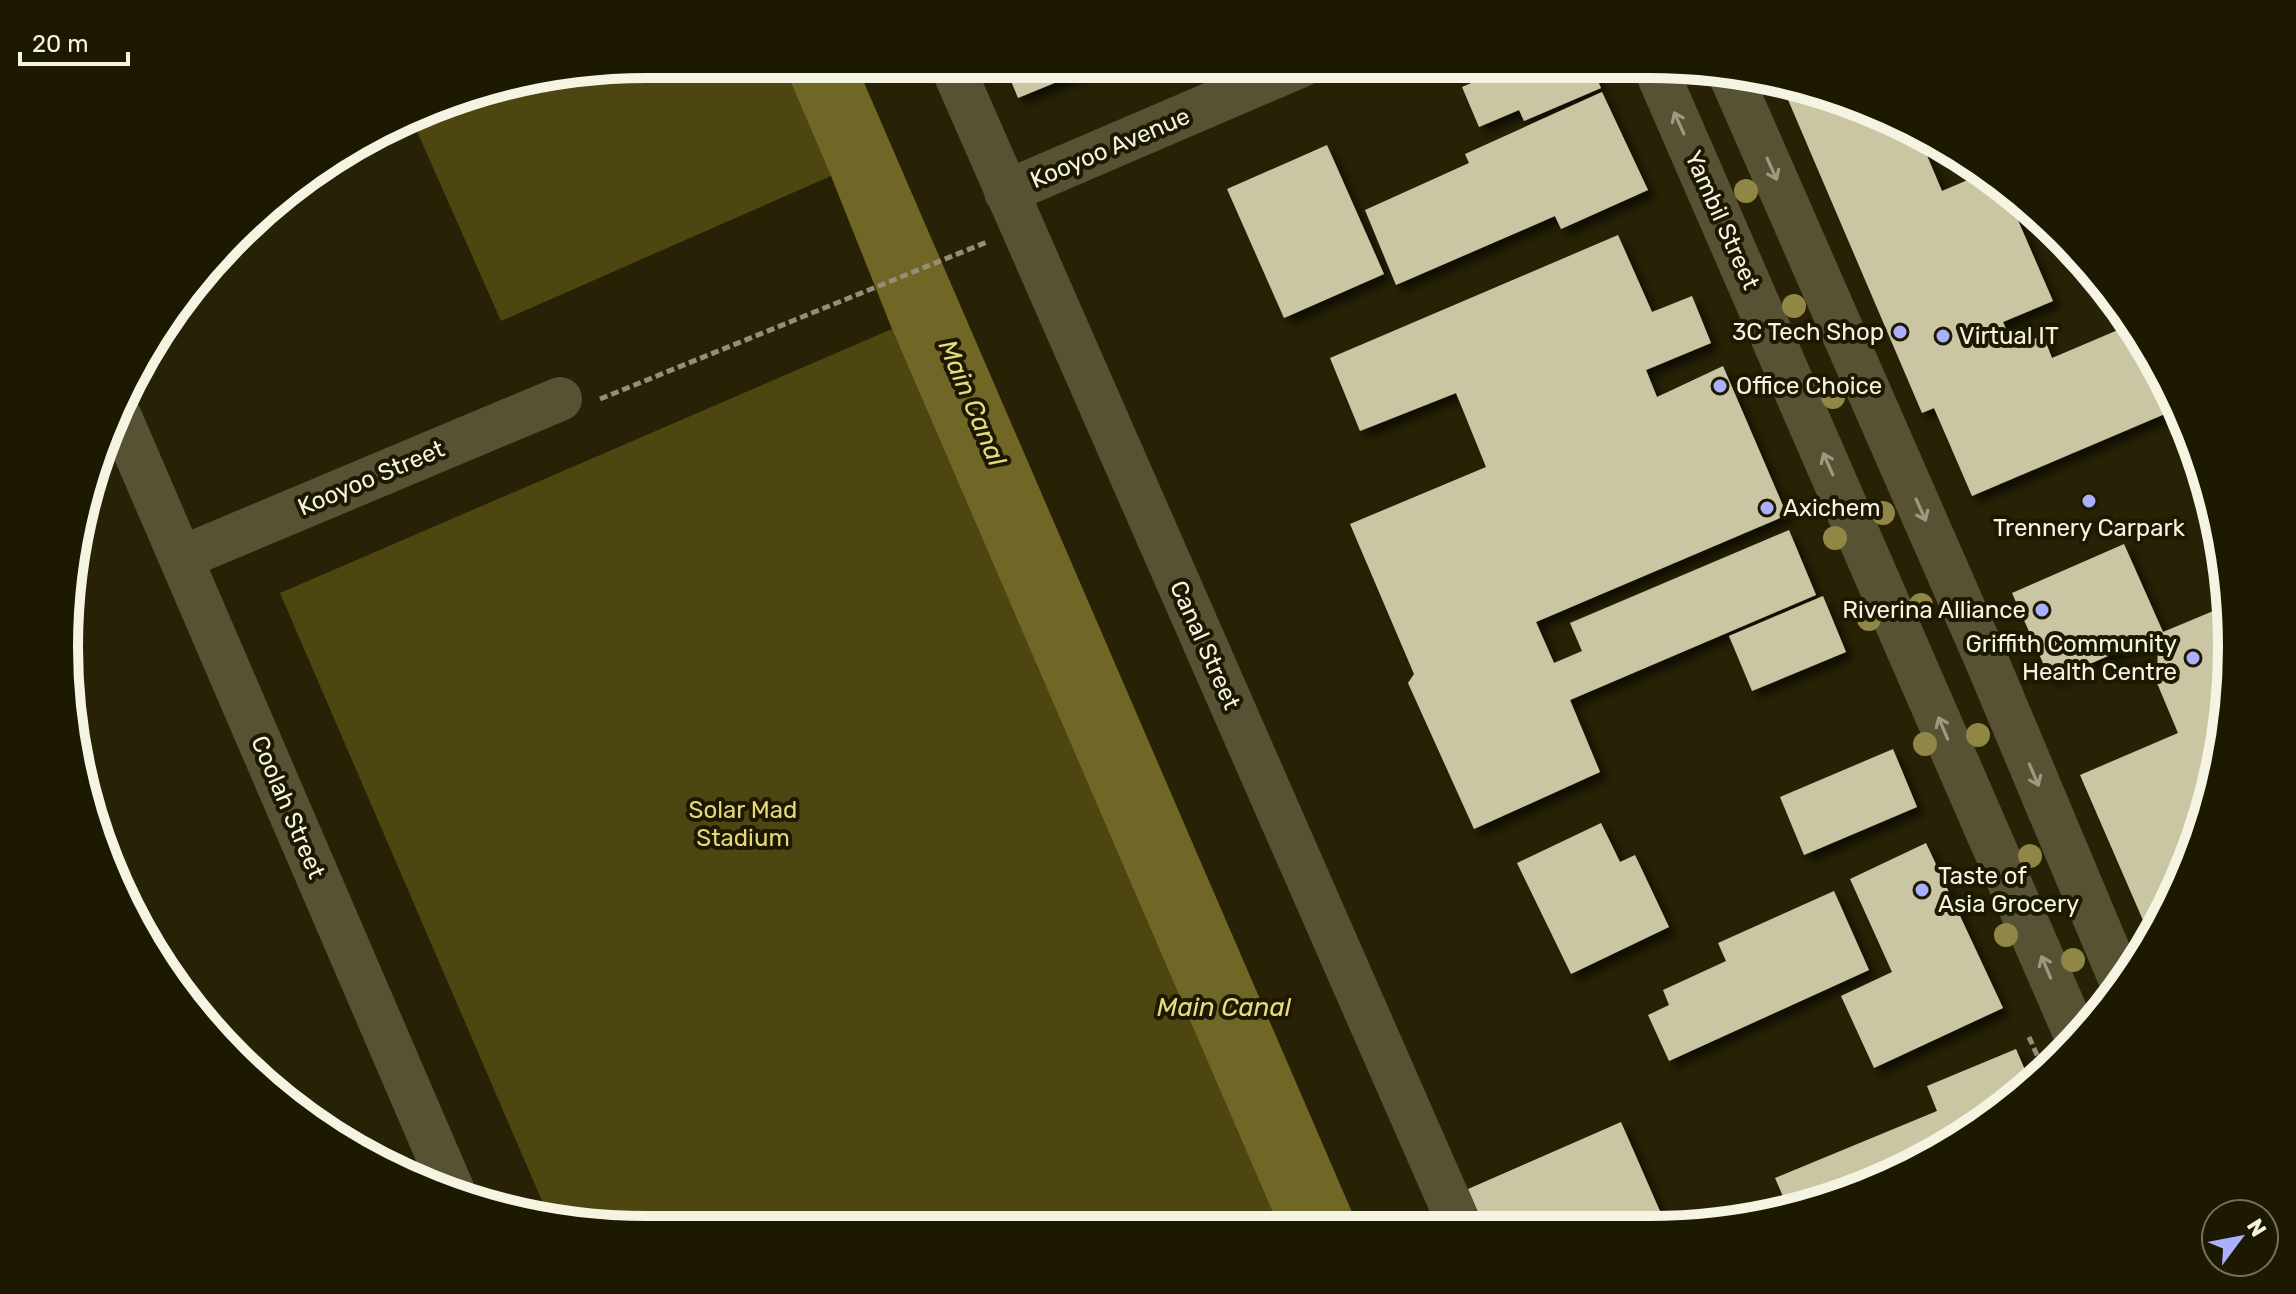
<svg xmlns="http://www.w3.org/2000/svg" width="2296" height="1294" viewBox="0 0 2296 1294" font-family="Rubik,sans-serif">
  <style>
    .green { fill: #4e4610 }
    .water { fill: #706626 }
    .building { fill: #cac5a3; filter: url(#shadow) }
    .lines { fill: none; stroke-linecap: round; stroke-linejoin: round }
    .path { stroke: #928e77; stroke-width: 5; stroke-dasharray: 8 4; stroke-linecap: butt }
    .minor { stroke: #575234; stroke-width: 44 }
    .tree { fill: #908646 }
    .oneway { stroke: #9e9a82 }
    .poi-dot { fill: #aab0fb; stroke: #1d1800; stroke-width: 3 }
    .labels { text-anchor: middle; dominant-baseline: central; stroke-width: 8; stroke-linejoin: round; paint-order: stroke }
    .street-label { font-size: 24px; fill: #f5f3e2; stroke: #1d1800 }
    .poi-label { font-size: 24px; fill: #f5f3e2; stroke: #1d1800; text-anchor: start }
    .park-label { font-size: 24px; fill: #e6d77b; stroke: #1d1800 }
    .water-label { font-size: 26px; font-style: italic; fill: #e7d97d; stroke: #1d1800 }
    .rim { fill: none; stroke: #f5f3e2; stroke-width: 10 }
  </style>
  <defs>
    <filter id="shadow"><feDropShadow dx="7" dy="7" stdDeviation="4" flood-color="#0009"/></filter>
  </defs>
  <rect width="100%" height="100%" fill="#272205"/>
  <!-- green -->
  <path class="green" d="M647,64H783L831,176L501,321L412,120L460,95Z
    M892,329L1279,1227L609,1229L549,1217L280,593Z"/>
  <!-- water -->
  <path class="water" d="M783,64H856L1358,1226L1279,1227L892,329L831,176Z"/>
  <!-- building -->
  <path class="building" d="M1004,64L1098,65L1018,98Z
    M1512,65H1591L1601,88L1524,121L1519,110L1479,127L1462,87Z
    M1780,81L1800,84L1917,132L1942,191L1984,173L2004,188L2053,301L2003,322L2014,348L2043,335L2052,358L2132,324L2172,390L2179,408L1972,496L1934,408L1922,413Z
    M1602,92L1648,190L1561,229L1555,216L1396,285L1365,210L1469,163L1465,154Z
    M1327,145L1384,274L1284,318L1227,189Z
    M1618,235L1652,312L1692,296L1711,343L1646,370L1657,397L1723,366L1787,515L1536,622L1554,663L1582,651L1570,623L1789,530L1816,595L1570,700L1600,772L1474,829L1408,683L1414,674L1350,524L1486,467L1456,393L1360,431L1330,358Z
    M2213,502L2222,556H2221L2200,507Z
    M2124,544L2163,632L2230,604L2231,609L2227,724L2201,835L2152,941L2080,775L2178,733L2157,683L2158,634L2051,681L2012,593Z
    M1823,596L1846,652L1752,691L1729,636Z
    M1893,749L1917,807L1804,855L1780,797Z
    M1601,823L1620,862L1635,855L1669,927L1571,974L1517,863Z
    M1926,843L2003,1008L1874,1068L1841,996L1892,972L1850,879Z
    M1834,891L1869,970L1669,1061L1648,1015L1669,1005L1663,990L1726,961L1718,943Z
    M2016,1049L2031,1084L1973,1132L1837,1199L1789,1210L1775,1178L1937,1111L1927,1086Z
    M1621,1122L1666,1225L1484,1226L1468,1189Z"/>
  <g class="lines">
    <!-- path -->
    <path class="path" d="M600,399L987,242
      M2029,1037L2045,1073"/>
    <!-- minor -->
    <path class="minor" d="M951,64L1460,1226
      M1654,65L2077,1038
      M1729,72L1986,659L2121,981
      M1006,192L1302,65
      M120,417L456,1198
      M181,558L560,399"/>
  </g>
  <!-- trees -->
  <g class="tree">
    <circle cx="1746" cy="191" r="12"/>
    <circle cx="1794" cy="306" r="12"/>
    <circle cx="1833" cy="397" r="12"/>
    <circle cx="1883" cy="513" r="12"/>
    <circle cx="1835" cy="538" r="12"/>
    <circle cx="1921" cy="605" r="12"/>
    <circle cx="1869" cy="619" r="12"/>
    <circle cx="1978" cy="735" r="12"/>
    <circle cx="1925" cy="744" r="12"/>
    <circle cx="2030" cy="856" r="12"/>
    <circle cx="2006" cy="935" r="12"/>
    <circle cx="2073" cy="960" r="12"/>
  </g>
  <!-- one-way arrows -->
  <defs><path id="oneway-shaft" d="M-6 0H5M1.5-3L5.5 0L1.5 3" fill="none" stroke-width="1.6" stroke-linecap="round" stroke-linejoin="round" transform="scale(2)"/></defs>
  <g class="oneway">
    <use href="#oneway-shaft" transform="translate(1679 123) rotate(-114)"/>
    <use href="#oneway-shaft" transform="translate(1772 169) rotate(66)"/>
    <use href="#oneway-shaft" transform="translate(1828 464) rotate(-114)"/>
    <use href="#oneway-shaft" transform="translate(1921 510) rotate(66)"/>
    <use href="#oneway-shaft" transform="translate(1943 728) rotate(-113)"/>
    <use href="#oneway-shaft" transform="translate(2034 775) rotate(67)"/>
    <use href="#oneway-shaft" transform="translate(2046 967) rotate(-113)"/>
  </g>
  <!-- markers -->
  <g class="poi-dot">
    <circle cx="1900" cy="332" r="8"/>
    <circle cx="1943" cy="336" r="8"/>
    <circle cx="1720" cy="386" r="8"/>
    <circle cx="2089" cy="501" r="8"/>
    <circle cx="1767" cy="508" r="8"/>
    <circle cx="2042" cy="610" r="8"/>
    <circle cx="2193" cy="658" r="8"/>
    <circle cx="1922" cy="890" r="8"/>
  </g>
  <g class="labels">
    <!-- street labels -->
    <g class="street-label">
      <text transform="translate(1110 148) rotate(-23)">Kooyoo Avenue</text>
      <text transform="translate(1722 220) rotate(66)">Yambil Street</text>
      <text transform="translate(371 478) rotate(-23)">Kooyoo Street</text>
      <text transform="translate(1205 645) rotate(66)">Canal Street</text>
      <text transform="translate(288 807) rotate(67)">Coolah Street</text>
    </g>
    <!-- poi labels -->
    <g class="poi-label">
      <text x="1884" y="332" text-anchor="end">3C Tech Shop</text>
      <text x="1959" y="336">Virtual IT</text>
      <text x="1736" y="386">Office Choice</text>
      <text x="1783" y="508">Axichem</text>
      <text x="2089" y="528" text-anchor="middle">Trennery Carpark</text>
      <text x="2026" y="610" text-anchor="end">Riverina Alliance</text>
      <text x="2177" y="644" text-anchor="end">Griffith Community<tspan x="2177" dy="28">Health Centre</tspan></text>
      <text x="1938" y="876">Taste of<tspan x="1938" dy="28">Asia Grocery</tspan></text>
    </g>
    <!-- park labels -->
    <g class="park-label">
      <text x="743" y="810">Solar Mad<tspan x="743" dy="28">Stadium</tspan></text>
    </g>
    <!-- water labels -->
    <g class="water-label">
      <text transform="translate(972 403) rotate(67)">Main Canal</text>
      <text x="1224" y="1007">Main Canal</text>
    </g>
  </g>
  <!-- crop -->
  <path d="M0 0H2296V1294H0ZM647 78H1649A569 569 0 0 1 2218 647V647A569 569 0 0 1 1649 1216H647A569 569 0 0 1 78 647V647A569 569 0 0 1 647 78Z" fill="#1d1800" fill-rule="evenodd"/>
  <path class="rim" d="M647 78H1649A569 569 0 0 1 2218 647V647A569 569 0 0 1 1649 1216H647A569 569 0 0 1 78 647V647A569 569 0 0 1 647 78Z"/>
  <!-- north arrow -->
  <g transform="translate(2240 1238) rotate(58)"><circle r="38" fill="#1d1800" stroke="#73705a" stroke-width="2"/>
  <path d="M0-6L14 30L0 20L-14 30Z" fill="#aab0fb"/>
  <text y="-12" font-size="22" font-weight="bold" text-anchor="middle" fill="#f5f3e2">N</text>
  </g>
  <!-- scale -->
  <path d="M20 52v12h108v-12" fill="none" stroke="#f5f3e2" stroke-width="4"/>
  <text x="32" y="52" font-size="24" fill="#f5f3e2" stroke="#1d1800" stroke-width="6" paint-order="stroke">20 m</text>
</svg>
